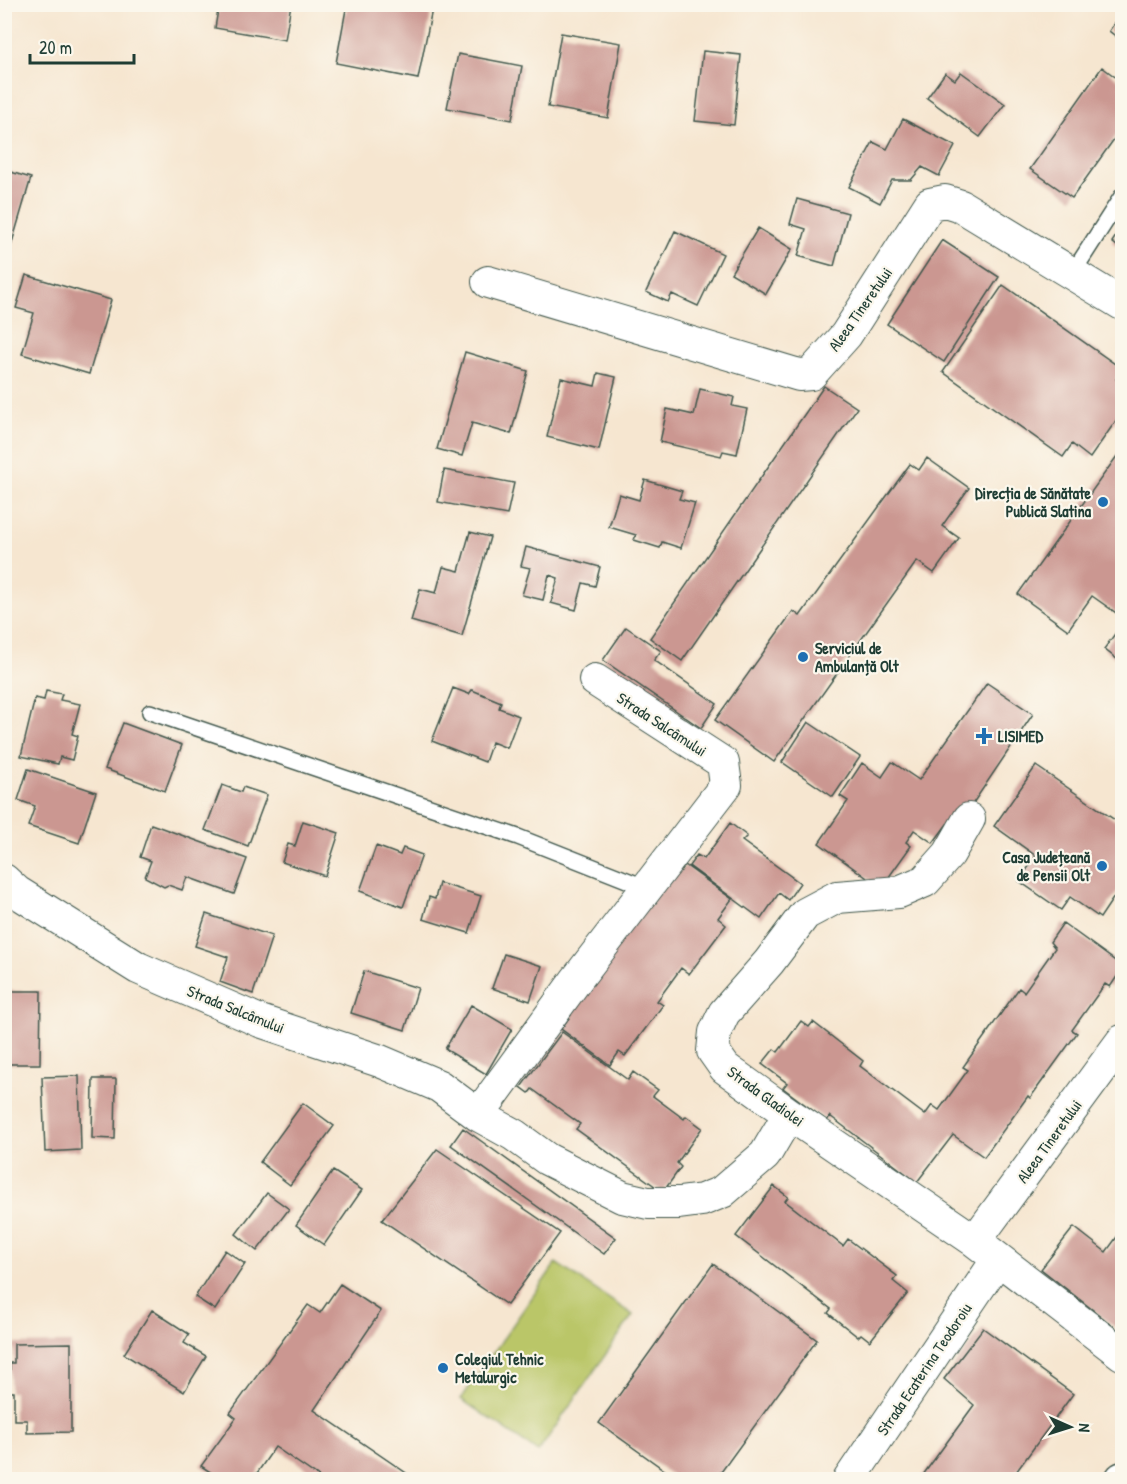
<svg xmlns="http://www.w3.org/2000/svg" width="1127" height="1484" viewBox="0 0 1127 1484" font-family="'Patrick Hand',sans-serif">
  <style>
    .green { fill: #bac668; stroke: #6c824e; stroke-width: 1.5 }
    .building { fill: #cb9791 }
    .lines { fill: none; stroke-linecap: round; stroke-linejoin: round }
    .service-casing { stroke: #3f564b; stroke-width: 18 }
    .minor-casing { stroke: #3f564b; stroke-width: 34 }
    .secondary-casing { stroke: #3f564b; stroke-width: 36 }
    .service { stroke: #fff; stroke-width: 15 }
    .minor { stroke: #fff; stroke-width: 32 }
    .secondary { stroke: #fff; stroke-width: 33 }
    .poi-dot { fill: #1f6fb2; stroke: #fbf7ec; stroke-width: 2 }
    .labels { text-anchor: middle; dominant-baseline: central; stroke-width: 4.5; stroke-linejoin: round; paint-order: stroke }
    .street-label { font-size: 16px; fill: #1f3d34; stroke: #fbf7ec }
    .poi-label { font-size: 16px; font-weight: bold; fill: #1f3d34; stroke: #fbf7ec; text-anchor: start }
  </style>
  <rect width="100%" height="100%" fill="#fbf7ec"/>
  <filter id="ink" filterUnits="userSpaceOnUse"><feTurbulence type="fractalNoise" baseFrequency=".0167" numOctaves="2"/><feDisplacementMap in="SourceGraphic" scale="12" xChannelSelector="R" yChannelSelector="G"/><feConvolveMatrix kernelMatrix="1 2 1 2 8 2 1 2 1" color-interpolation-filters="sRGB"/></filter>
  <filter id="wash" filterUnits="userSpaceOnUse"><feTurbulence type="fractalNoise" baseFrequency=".008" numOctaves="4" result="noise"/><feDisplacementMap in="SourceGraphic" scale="24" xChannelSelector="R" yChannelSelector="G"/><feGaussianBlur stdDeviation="1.35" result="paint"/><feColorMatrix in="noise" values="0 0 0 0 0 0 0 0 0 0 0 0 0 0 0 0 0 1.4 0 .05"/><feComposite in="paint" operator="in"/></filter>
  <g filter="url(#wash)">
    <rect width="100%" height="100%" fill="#f6e6d0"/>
    <!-- green -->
    <path class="green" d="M556,1263L633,1315L538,1452L461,1399Z"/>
    <g id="blocks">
      <!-- building -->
      <path class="building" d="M219,4H291L285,40L215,28Z
        M347,4H433L418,79L336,63Z
        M1122,12V41L1109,31Z
        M561,33L621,43L608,118L548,107Z
        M703,51L741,55L734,125L695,121Z
        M458,54L522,66L512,120L447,108Z
        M1102,67L1122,82V128L1072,198L1030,169Z
        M961,72L1005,104L980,137L927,98L945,73L955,80Z
        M903,119L955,146L939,176L922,167L911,180H892L880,203L849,187L873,142L887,149Z
        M4,170L31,178L11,246L4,244Z
        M797,199L848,213L834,266L798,256L806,229L790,224Z
        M1122,227V250L1112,242Z
        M758,228L792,249L766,294L731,273Z
        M675,231L723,254L698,306L672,294L668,302L646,292Z
        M942,240L999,277L944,362L887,324Z
        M26,275L111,300L89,374L22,354L34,313L16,308Z
        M1003,285L1122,369L1116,379L1122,384V412L1090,458L1072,444L1063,457L943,372Z
        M465,352L528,371L511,434L472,423L462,456L437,449Z
        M598,373L616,377L599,450L547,437L561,378L595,386Z
        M824,386L857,408L682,661L650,638Z
        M700,389L734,397L732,406L747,409L737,454L723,451L721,456L660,442L667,409L694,415Z
        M1122,449V555L1119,560L1122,563V617L1092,596L1068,630L1018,594Z
        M927,458L969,488L942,526L959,538L934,573L917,561L774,762L715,720L793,611L800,616L910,464L919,470Z
        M444,470L514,483L507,515L438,502Z
        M645,480L682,491L679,499L695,503L681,548L662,542L660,548L634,540L636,535L609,527L619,494L639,500Z
        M470,532L490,537L462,636L411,621L420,589L436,593L443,567L459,571Z
        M526,547L600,567L595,586L583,583L576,610L551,603L558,578L549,575L543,600L522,595L530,568L521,566Z
        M1122,624V663L1104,649Z
        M626,627L661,651L654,660L717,704L701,728L603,660Z
        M987,683L1033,714L955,830L947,824L933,843L914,830L906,842L911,846L881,888L819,843L848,801L840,796L862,763L882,777L892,762L919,780Z
        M453,688L469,694L472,690L501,702L499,708L519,716L507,748L492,742L485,762L432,741Z
        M46,691L62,694L60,700L80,704L72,734L78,736L72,760L60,757L58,764L21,756L35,698L44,700Z
        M808,722L860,757L833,797L782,762Z
        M123,723L182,745L165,791L105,769Z
        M1036,766L1122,825V885L1100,918L1070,897L1061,910L1019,881L1036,856L994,826Z
        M28,769L96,792L79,843L28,826L35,806L18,800Z
        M222,785L241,792L243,787L267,795L248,846L205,830Z
        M303,821L339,833L325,876L282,862L288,844L295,846Z
        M730,823L747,836L742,841L800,883L788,900L779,893L761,919L689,866L697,855L704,859Z
        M151,824L247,859L234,894L187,877L182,890L168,885L164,887L145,877L151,861L140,857Z
        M376,846L400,855L403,848L422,855L403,907L360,891Z
        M672,864L681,871L685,865L732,899L718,918L726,925L689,974L681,968L657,1001L663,1005L625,1056L619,1052L610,1065L561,1029L571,1015L566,1012Z
        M439,883L481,896L469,933L423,919L429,897L435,899Z
        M206,914L272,936L253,994L220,982L228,957L195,946Z
        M1063,923L1122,966V969L1110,987L1105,984L1072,1030L1077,1033L1030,1098L1028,1096L984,1157L953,1135L917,1182L830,1116L827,1121L783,1088L787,1083L762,1064L774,1049L778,1052L801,1021L809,1027L813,1022L863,1061L860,1066L925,1115L932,1105L939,1110L968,1070L963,1067L1019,988L1024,992L1055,948L1050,942Z
        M504,954L542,966L530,1001L492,988Z
        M364,971L418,988L405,1030L351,1013Z
        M4,991H41L40,1064H4Z
        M471,1005L512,1029L486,1074L445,1049Z
        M562,1032L628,1080L633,1072L658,1090L653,1096L684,1119L686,1116L702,1128L677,1163L681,1167L663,1192L576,1129L580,1124L532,1089L529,1093L521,1087Z
        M79,1076L81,1150L45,1152L42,1077Z
        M93,1079H116L115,1139L92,1138Z
        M303,1103L334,1126L290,1185L260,1162Z
        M463,1128L616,1238L604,1254L451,1145Z
        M437,1149L560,1233L507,1305L382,1220Z
        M333,1171L362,1190L324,1245L296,1225Z
        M774,1186L788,1197L785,1201L843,1246L848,1239L897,1276L893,1281L908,1293L870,1341L861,1334L858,1337L828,1313L831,1309L736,1236Z
        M267,1193L289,1209L257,1251L236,1234Z
        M1074,1227L1106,1252L1122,1230V1330L1121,1332L1041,1269Z
        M225,1250L245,1264L215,1310L195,1297Z
        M713,1264L817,1340L716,1479H677L599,1423Z
        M340,1284L381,1311L314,1410L415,1479H322L275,1447L253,1479H221L201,1466L236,1418L230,1413L308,1305L320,1313Z
        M152,1310L189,1334L184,1343L206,1356L184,1392L124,1354Z
        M983,1328L1073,1394L1011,1479H920L974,1405L944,1379Z
        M71,1343V1432L27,1433V1420H14V1392H10V1363H14V1344Z"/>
    </g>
  </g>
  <g filter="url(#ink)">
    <use href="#blocks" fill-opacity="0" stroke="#3f564b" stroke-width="1.5"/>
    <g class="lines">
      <defs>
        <path id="service" d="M1072,274L1122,196
          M150,712L518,837L647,888"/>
        <path id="minor" d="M488,282L799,375L811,374L846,335L930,204L945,201L961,206L1122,304
          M969,819L949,854L925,881L899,892L837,897L805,914L769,962L724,1013L715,1032L713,1051L725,1068L789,1114L975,1241L1122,1354
          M4,880L17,892L138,968L260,1021L380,1061L439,1086L478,1115L514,1135L547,1159L622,1197L648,1203H679L702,1200L722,1192L765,1155L789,1114
          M478,1115L577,979L726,785L723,763L595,680
          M975,1241L1122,1041
          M849,1480L998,1259"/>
        <path id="secondary" d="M1122,1480V1479"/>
      </defs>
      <!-- service casing -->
      <use href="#service" class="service-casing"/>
      <!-- minor casing -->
      <use href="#minor" class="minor-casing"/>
      <!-- secondary casing -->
      <use href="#secondary" class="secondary-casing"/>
      <!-- service -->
      <use href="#service" class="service"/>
      <!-- minor -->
      <use href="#minor" class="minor"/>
      <!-- secondary -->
      <use href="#secondary" class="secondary"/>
    </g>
  </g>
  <!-- markers -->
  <g class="poi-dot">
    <circle cx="1103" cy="502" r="6"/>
    <circle cx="803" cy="657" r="6"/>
    <path d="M981 727h6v6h6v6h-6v6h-6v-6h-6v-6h6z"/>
    <circle cx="1102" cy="866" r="6"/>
    <circle cx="443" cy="1368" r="6"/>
  </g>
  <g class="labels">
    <!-- street labels -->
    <g class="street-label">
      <text transform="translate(860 309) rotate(-55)">Aleea Tineretului</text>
      <text transform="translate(662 724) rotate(33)">Strada Salcâmului</text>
      <text transform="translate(236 1009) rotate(22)">Strada Salcâmului</text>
      <text transform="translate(766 1096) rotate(36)">Strada Gladiolei</text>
      <text transform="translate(1049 1141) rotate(-54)">Aleea Tineretului</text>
      <text transform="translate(924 1369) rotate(-56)">Strada Ecaterina Teodoroiu</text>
    </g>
    <!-- poi labels -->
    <g class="poi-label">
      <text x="1091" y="493" text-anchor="end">Direcția de Sănătate<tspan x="1091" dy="18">Publică Slatina</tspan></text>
      <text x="815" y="648">Serviciul de<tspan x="815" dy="18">Ambulanță Olt</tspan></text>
      <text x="998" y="736">LISIMED</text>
      <text x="1090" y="857" text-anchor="end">Casa Județeană<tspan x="1090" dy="18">de Pensii Olt</tspan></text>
      <text x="455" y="1359">Colegiul Tehnic<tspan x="455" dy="18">Metalurgic</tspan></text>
    </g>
  </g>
  <!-- margin -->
  <rect width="1127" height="1484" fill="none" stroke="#fbf7ec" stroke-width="24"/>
  <!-- north arrow -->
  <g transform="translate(1070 1427) rotate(93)" stroke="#fbf7ec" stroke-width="4.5" paint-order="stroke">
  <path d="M0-4.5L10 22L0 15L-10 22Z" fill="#1f3d34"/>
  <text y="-9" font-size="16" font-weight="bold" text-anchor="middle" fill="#1f3d34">N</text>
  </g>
  <!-- scale -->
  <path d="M30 54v9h104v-9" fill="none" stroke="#1f3d34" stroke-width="3"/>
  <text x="39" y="54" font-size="18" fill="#1f3d34" stroke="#fbf7ec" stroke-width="4.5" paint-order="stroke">20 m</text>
</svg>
